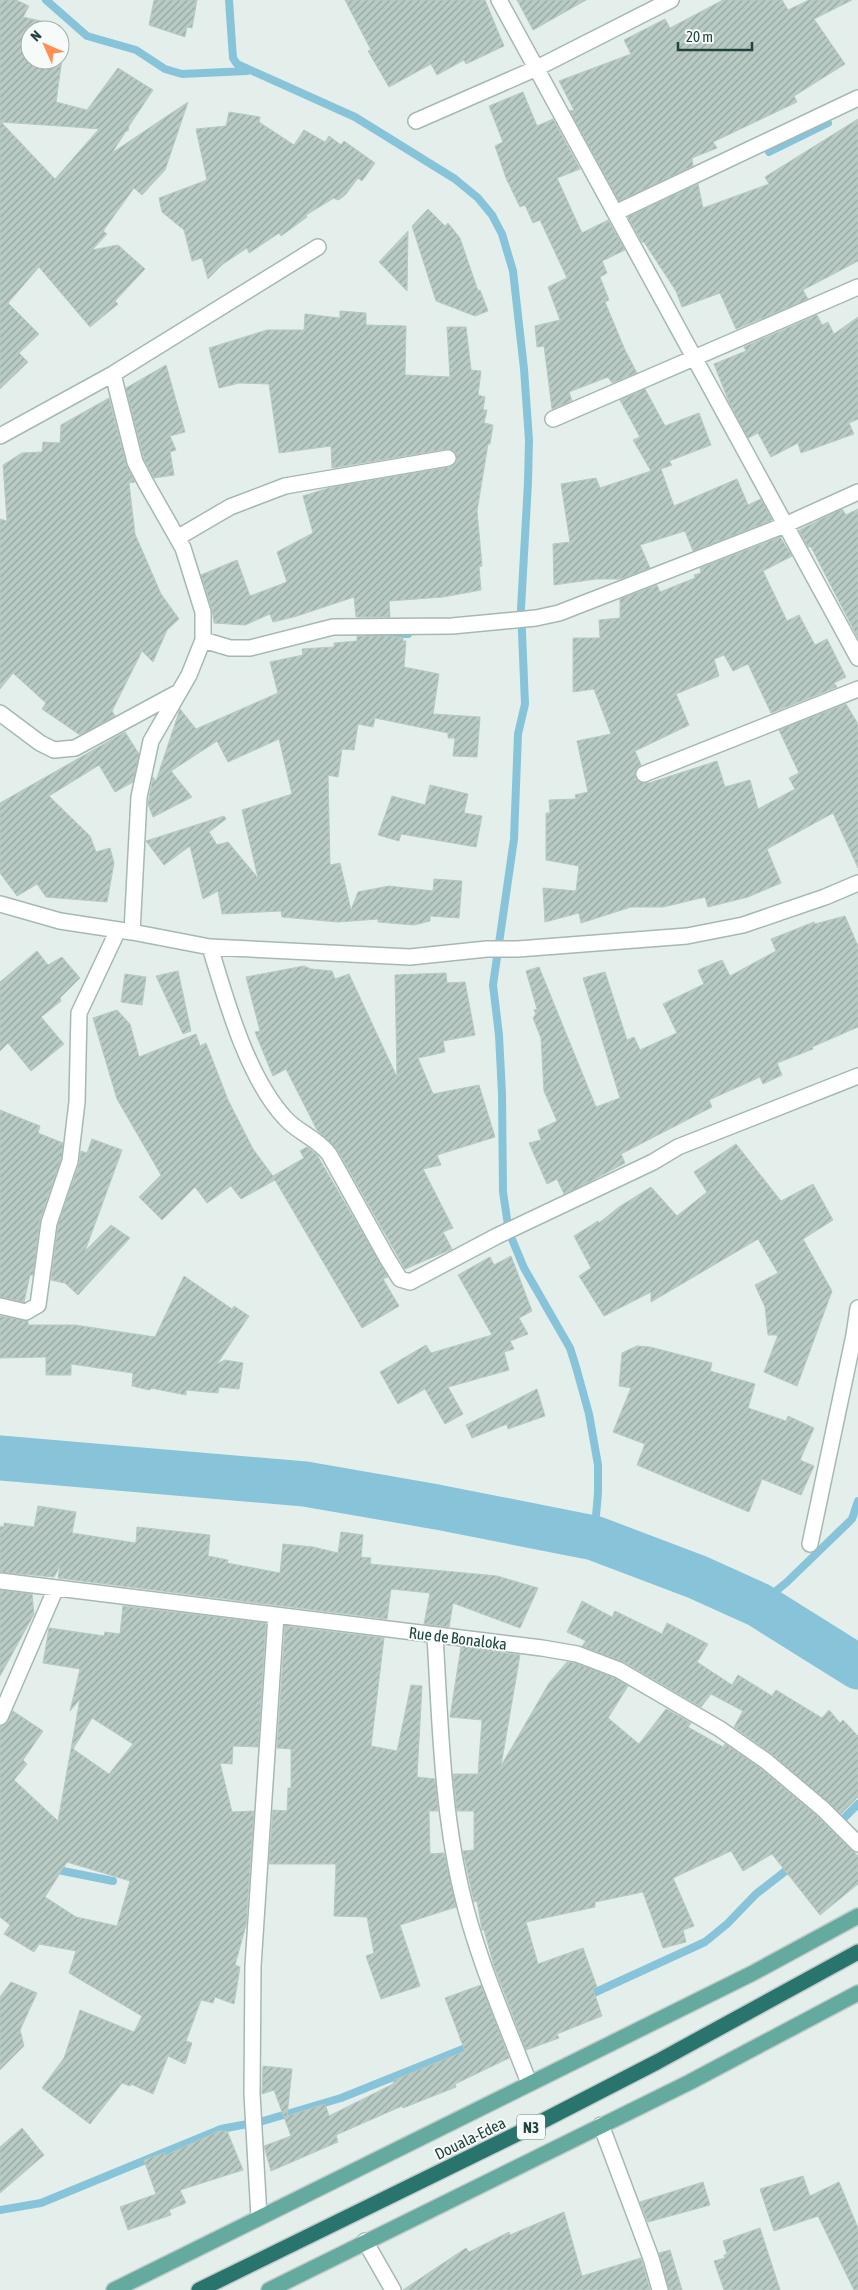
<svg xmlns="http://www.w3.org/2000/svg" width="858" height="2290" viewBox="0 0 858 2290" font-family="'Asap Condensed',sans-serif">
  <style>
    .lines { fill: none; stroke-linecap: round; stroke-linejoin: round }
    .stream { stroke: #87c4da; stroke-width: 8 }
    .river { stroke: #87c4da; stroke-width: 45 }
    .building { fill: url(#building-hatch); stroke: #b6cac4; fill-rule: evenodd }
    .street-casing { stroke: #a6b8b4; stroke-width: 18 }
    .primary-casing { stroke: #c1cbc9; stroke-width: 18 }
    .highway-casing { stroke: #c1cbc9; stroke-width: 18 }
    .street { stroke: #fff; stroke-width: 15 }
    .primary { stroke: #64aa9f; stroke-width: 15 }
    .highway { stroke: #29746c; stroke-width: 15 }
    .labels { text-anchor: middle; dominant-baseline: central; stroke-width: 4; stroke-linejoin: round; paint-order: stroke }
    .shield { fill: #f6fbf9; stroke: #617b76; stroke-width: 1 }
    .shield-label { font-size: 15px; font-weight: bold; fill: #21443e }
    .street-label { font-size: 16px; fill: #21443e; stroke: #f6fbf9 }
  </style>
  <defs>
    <pattern id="building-hatch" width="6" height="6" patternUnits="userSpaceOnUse" patternTransform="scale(1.25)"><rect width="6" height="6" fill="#b9cbc5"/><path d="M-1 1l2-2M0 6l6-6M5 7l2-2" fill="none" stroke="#96a6a1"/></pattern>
  </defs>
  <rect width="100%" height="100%" fill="#e4efec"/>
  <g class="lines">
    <!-- stream -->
    <path class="stream" d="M46,0L87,36L136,50L165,69L182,74L247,71
      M229,0L233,58L237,64L355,117L455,179L478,198L492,215L502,234L513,271L524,369L529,440L528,482L521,609L525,704L518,734L514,839L493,985L499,1035L502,1094L503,1192L509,1232L524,1268L570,1348L576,1367L589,1414L598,1465V1493L594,1538
      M769,152L828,123
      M370,634H408
      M759,1605L787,1582L852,1519L858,1501
      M836,1826L858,1804
      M53,1869L113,1881
      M585,1997L705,1942L727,1924L756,1894L792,1866
      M0,2210L41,2203L221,2129L263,2121L341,2098L473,2045"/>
    <!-- river -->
    <path class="river" d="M0,1458L305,1484L437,1507L594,1538L697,1577L759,1605L858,1667"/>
  </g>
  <!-- building -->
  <path class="building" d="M0,0H16L29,6L23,17L45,22L43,30H30V60L62,59L56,102L87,110L118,68L153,90L129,126L128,131H126L112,153L188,102L165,170L142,195L134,188L103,231L107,234L92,250L118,245L145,269L115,301L118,304L90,327L39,267L8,303L39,334L19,353L28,362L0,389ZM1,122L74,127L99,129L55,179Z
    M154,0H197L192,28L187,27L185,37L149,25Z
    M345,0H485L504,46L466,64L464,60L437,75L431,64L389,87L368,51L371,50Z
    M517,0H586L533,30Z
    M723,0H782L788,10L809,0H852L814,19L845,64L794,96L797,102L713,142L717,148L692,158L693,166L619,201L570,111L574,110L559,81L631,54L624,40L665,19L670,28Z
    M523,92L537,126L553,119L580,169L557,178L582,233L608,220L625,250L602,261L607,273L600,277L609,300L605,302L625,350L637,373L612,383L608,377L569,392L572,401L552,409L544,346L537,347L535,326L560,320L548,287L567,278L540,220L533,223L525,205L520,207L506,178L495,146L503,142L489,106Z
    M229,112L260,117L259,122L294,145L304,130L325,142L329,136L341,145L344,141L375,163L362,181L358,178L346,194L340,199L337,200L334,198L306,215L307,217L281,236L279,233L249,253L247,248L223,264L208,279L202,258L192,261L184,230L162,212L159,198L207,180L196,129L226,126Z
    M858,119V261L803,290L808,299L736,329L720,293L682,307L676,291L644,242H642L628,217L698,184L703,208L769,184L765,177Z
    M428,209L445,226L448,223L460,238L478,291L480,290L488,311L475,316L436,301L412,226Z
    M408,231L407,291L379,262Z
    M340,311L366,313V325L406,326L405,375L450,377L447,327H466L471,370L481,371L478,395L485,397L483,410H487L484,423L493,425L490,444H488L477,511L482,566L479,567L481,590L443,597L389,601L390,617H356L354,597L297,616L273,622L270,614L245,625L214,623L212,609L201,575L237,560L250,596L287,582L277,552L313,533L303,496L332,487L450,467L457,462L455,452L446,449L332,468L331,446L279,453L269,384L239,383L219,388L209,348L267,330H304L305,314L340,318Z
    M817,315L822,325L828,322L834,334L858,317V419L849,423L854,434L801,453L798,443L771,457L758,433L748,438L729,402L714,364L746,351L744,347Z
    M166,365L185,432L170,436L176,450L170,452L174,475L154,478L144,459L126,388Z
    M645,389L665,426L699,413L711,445L669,461L672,465L661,469L674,506L737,479L748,505L761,499L772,520L693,551L685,531L640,545L650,568L620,579H596L554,585L553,544L570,542L561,484L596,478L600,488L651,471L633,440L640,437L620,400Z
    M109,398L126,464L135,482L129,483L135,534L161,594L179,619L167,630L153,662L142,651L112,711L115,716L80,735L42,709L46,703L13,673L0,689V519L7,521L3,465L22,453L42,452L43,442L60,443L61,425Z
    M842,509L846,515L858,509V638L811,547H808L799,530Z
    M780,537L792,556L763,571L787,621L799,615L815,645L827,639L846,677L834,683L837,687L771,713L748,664L733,671L724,655L714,659L719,676L676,694L689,725L635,751L641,765L636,769L635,777L639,782L649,783L717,761L725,787L750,780L758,809L795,789L789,778L799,773L779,730L846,704L858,724V868L833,813L767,849L781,883L748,897L708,907L705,897L663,907H631L581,923L579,913L545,922L543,888L576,891L579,866L546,860V813H550L549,800L576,799L575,795L588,792L577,741L611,734L594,689L573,692V638H600L599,620L620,618V599L657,585L660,592L695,578L694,575L701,573L700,568Z
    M357,636H391L403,638V641H406L404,667L439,674L433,714L480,717L477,757L453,756L455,738H448V733L375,718L373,727L358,724L354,750L342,749L338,777L328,775L330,865L340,863L351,910L358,892L389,886L433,891L434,879L462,881L459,918L430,916V921L414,925L378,922V919L338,922L282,917L281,911L222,914L218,891L203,899L190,846L164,865L146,841L224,816L226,819L209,832L217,845L228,842L258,878L242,810L292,794L279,739L228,762L217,741L171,771L192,797L153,817L148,804L153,777L156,781L180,709L196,729L278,693L270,662L303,655L302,649L334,647V643L357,641Z
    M125,732L139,754L133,782L115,792L99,765L49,796L90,836L96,852L110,848L114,863L107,902L46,897L37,884L17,896L0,873V803Z
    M430,785L468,794L464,813L482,816L476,847L401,834L399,841L378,835L392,796L425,805Z
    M845,916L858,946V1027L812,1047L813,1049L777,1063L782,1075L763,1084L760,1077L709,1100L712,1107L621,1154L625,1163L581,1186L564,1194L557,1179L547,1184L529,1143L541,1140L538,1130L557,1121L544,1091L541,1038L533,1018L536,1014L534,1010L537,1009L526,971L539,967L596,1107L620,1098L583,978L605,972L627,1040L634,1037L640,1050L677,1033L663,1004L704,984L698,970L722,960L730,976L776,951L771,939L814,922L815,924Z
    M37,951L48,965L62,957L80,978L60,998L61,1001L41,1017L64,1044L31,1071L8,1043L0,1051V982Z
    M304,966L311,969L332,971L335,979L349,974L397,1077L395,975L446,973L447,983L465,982L475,1035L443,1041L445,1052L418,1058L433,1094L479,1085L495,1137L437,1155L441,1165L423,1169L453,1228L443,1232L452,1249L405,1269L337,1149L317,1130L286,1069L273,1076L255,1032L260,1031L246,977Z
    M178,971L191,1031L183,1034L156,976Z
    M125,974L146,977L142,1005L121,1002Z
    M117,1010L130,1024L139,1057L196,1034L200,1046L206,1043L228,1100L253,1149L273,1176L304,1158L300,1151L307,1147L317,1155L388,1277L383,1279L399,1306L362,1328L275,1180L241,1199L231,1186L207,1203L195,1187L162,1220L139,1197L161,1175L117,1099L93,1018Z
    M0,1110L40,1126L38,1133L63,1143L61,1159L40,1220L33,1275H30L24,1302L0,1297Z
    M92,1139L122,1150L85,1251L111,1225L130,1238L78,1295L65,1283L51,1280L58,1225L79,1164L81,1151L87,1153Z
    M736,1144L781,1201L813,1184L833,1220L803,1239L832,1291L797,1386L764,1372L778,1335H768L765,1307L755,1285L778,1273L758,1239L651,1302V1292L604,1316L579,1276L591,1268L574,1236L598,1221L599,1223L619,1207L651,1187L677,1216L707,1192L694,1172Z
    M511,1256L532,1311L519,1318L528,1334L510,1341L514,1349L504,1352L509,1370L448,1387L463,1414L445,1424L425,1389L398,1404L380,1372L426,1345L431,1353L492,1335L458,1275L490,1257L494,1265Z
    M184,1276L232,1309L234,1306L249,1316L217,1364L225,1360L243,1363L239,1389L219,1387L218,1393L186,1390V1395L151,1388L150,1390L132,1386L133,1373L71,1364V1375H46V1357L0,1358V1316L28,1321V1325H75L155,1337Z
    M637,1346L650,1347L712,1363L710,1371L755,1384L748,1408L786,1421L788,1416L814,1428L800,1460L814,1466L801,1495L762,1479L749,1512L637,1465L645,1444L613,1432L631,1388L619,1386L622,1353Z
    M537,1389L545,1416L508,1429L507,1424L472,1438L466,1425Z
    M38,1506L76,1512L72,1533L136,1543L137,1527L210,1535L208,1556L228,1560L227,1563L280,1573L283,1544L313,1547L338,1553L341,1532L363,1535L361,1557L371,1558L370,1564L497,1576L538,1588L520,1628L453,1603L449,1627L424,1624L430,1593L391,1589L387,1619L58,1578L60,1566L54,1577L0,1572V1526L4,1527V1523L34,1527Z
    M0,1590L32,1594L34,1614L0,1676Z
    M582,1601L612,1617L615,1611L662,1634L667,1623L708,1644L697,1662L732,1685L738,1675L772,1696L776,1690L822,1718L829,1710L840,1723L843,1720L858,1736V1797L841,1814L772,1754L734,1727L743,1711L711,1694L701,1707L624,1662L582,1646L586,1641L567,1632Z
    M123,1606L266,1623L258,1747L233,1746L232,1764L220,1763L232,1812L254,1811L246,1925L235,1965L240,1967L234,2004L215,1997L213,2003L201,2000L186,2041L192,2043L185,2064L168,2056L153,2094L131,2084L130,2086L122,2083L90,2124L42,2088L64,2058L80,2010L134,2032L142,2016L69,1973L76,1951L39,1944L34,1952L4,1934L10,1925L0,1917V1726L6,1724L13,1711L43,1731L23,1760L27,1764L14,1780L58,1821L80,1699L70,1711L80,1669L43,1663L49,1628L104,1636L105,1632L120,1634ZM92,1718L133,1744L109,1774L73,1749ZM67,1862L130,1881L117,1926L76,1917L45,1897Z
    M285,1626L384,1638L371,1746L397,1751L411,1685L422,1686L417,1777L435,1779L438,1811H429L430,1854L444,1853L456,1907L400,1925L420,1986L381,1999L366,1956L374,1953L367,1917L334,1916L336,1864H269L273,1810L287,1811L288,1788H291V1749L277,1748Z
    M461,1647L520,1655L501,1766L549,1683L567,1662L575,1663L615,1678L628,1686L608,1718L639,1744L666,1709L691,1723L688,1727L723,1747L725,1744L760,1768L817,1816L858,1856V1884L820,1915L772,1854L743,1871L731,1851L673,1878L694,1926L683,1930L686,1942L663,1948L643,1892L595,1902V1907L526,1922L538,1964L583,1948L597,1987L593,1989L602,2016L557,2034L559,2038L526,2050L494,1966L484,1930H482L477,1901L474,1902L463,1851L474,1850V1811H457L453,1774H478L482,1720L450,1717Z
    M11,1982L37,1993L20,2030L24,2046L0,2070V1997Z
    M481,1985L509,2058L455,2084L456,2087L403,2108L402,2106L336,2135L338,2142L271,2171L264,2146L291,2136L274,2090L262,2094L263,2066L292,2069L287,2116L325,2104L329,2116L393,2084L394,2080L465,2051L445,1998Z
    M22,2128L44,2155L0,2193V2147Z
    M219,2131H227L243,2170L180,2190L186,2203L169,2210L171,2215L128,2230L120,2207L156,2194L144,2160L164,2153L166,2155Z
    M803,2176L810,2196L839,2182L858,2228V2290H854L818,2216L774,2231L760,2189Z
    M703,2182L710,2205L648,2222L640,2202Z
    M564,2212L582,2276L641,2258L650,2290H403L466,2248L469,2252L509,2232L510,2235Z
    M760,2228L780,2290H724L714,2261L725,2258L724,2255L727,2254L723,2241Z
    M670,2250L682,2290H669L659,2253Z"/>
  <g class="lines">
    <defs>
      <path id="street" d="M499,0L858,658
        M416,121L537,68L671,0
        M615,213L858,98
        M113,374L135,462L146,483L183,548L203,612V640L189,675L151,741L139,797L132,932
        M553,419L858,287
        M0,436L113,374L318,247
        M177,538L230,507L285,486L448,458
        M203,640L230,648H250L333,627L452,626L536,618L559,613L785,525L858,492
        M0,713L40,743L54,750L75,748L175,694
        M644,774L858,689
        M0,904L60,921L132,932L210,947L410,957L487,949H518L687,936L743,925L825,897L858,883
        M210,947C226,1000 247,1077 285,1118C297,1132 317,1138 329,1154L387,1258L400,1279L410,1282L497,1236L653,1162L678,1147L858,1076
        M0,1306L26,1312L38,1305L49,1223L70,1161L77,1102L79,1013L118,930
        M810,1544L854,1335L858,1308
        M0,1581L542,1648L577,1654L619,1670L720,1729L766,1761L823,1809L858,1844
        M435,1636C440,1720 442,1807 461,1889C476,1956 505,2020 529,2083
        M0,1717L56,1588
        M601,2125L651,2258L660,2290
        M259,2217L252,2094L253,1966L276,1615
        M365,2241L393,2290"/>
      <path id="primary" d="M114,2290L753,1973L858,1916
        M269,2290L690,2082L858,1993"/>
      <path id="highway" d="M199,2290L529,2128L657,2062L858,1952"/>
    </defs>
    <!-- street casing -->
    <use href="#street" class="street-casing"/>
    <!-- primary casing -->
    <use href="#primary" class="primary-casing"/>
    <!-- highway casing -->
    <use href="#highway" class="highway-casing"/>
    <!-- street -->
    <use href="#street" class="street"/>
    <!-- primary -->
    <use href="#primary" class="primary"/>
    <!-- highway -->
    <use href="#highway" class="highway"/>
  </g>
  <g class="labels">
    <!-- shield labels -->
    <rect class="shield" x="517" y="2114.5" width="28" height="25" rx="4"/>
    <g class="shield-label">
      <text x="531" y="2127">N3</text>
    </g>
    <!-- street labels -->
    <g class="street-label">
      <text transform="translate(458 1638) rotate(7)">Rue de Bonaloka</text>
      <text transform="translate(470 2138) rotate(-26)">Douala-Edea</text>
    </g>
  </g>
  <!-- north arrow -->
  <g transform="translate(45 45) rotate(315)"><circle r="24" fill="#f6fbf9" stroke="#a1b2ae"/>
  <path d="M0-4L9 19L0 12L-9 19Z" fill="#ff8f53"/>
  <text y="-8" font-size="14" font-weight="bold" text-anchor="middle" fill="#21443e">N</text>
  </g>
  <!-- scale -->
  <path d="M678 42v8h74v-8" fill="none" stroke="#21443e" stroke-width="2.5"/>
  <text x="686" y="42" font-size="15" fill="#21443e" stroke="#f6fbf9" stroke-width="4" paint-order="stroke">20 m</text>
</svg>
